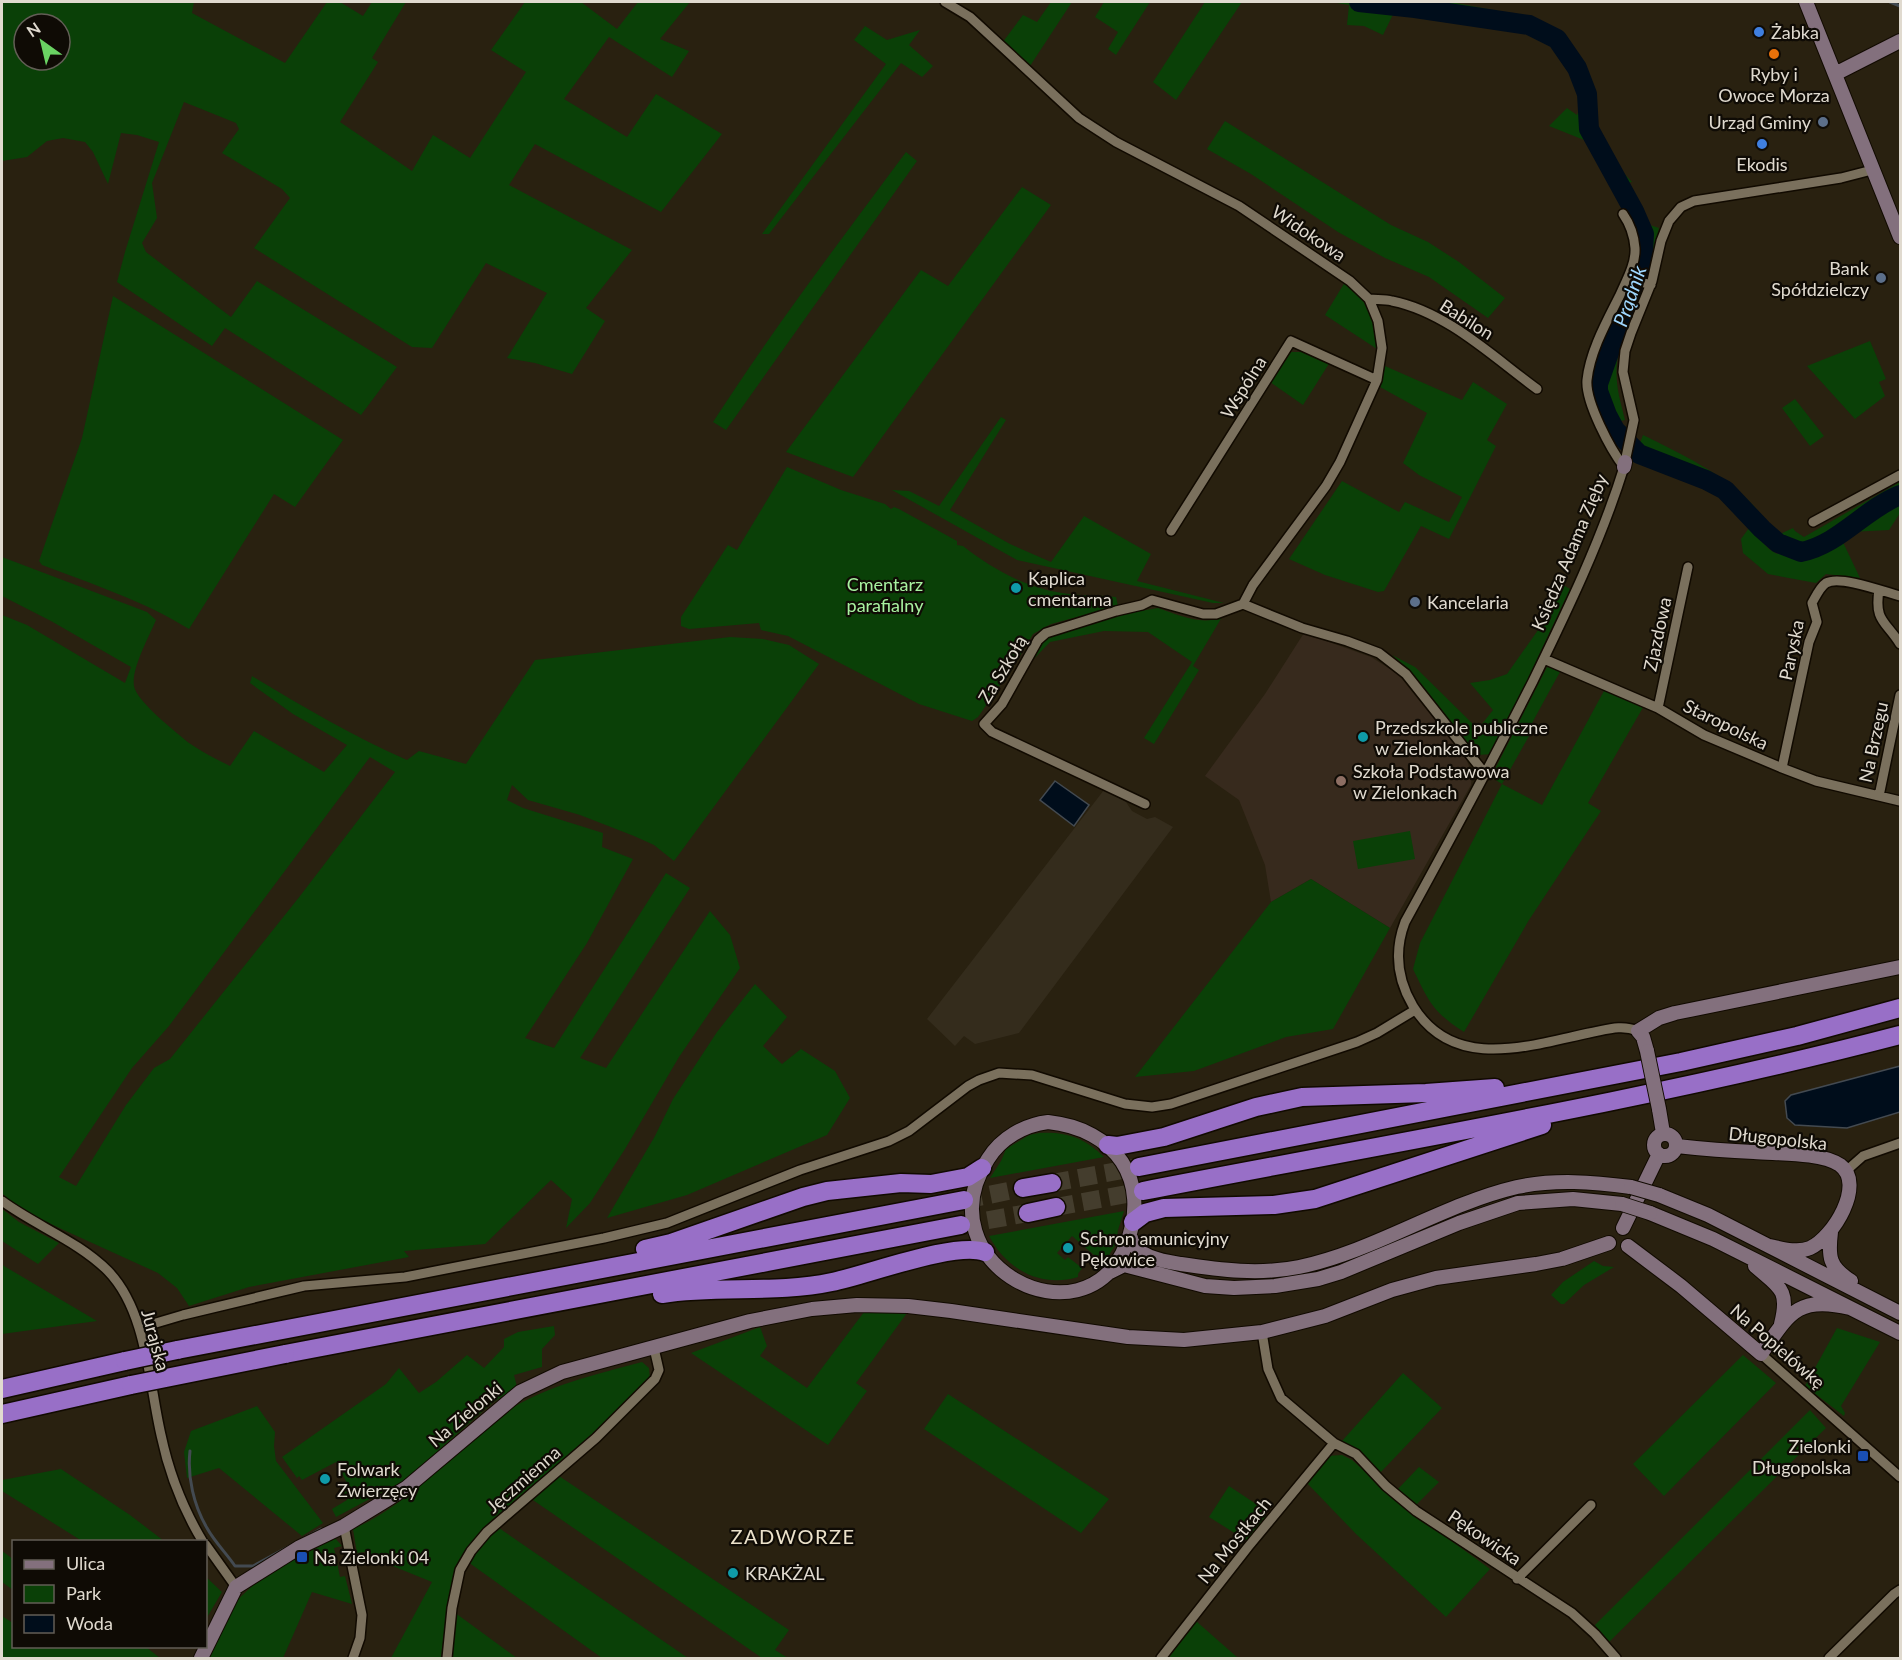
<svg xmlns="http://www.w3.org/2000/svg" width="1902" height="1660" viewBox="0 0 1902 1660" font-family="Lato,sans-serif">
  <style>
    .industrial { fill: #342c1c }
    .education { fill: #372a1d }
    .green { fill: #0a4007; fill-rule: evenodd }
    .water { fill: #000d1b; stroke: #434a51; stroke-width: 1.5 }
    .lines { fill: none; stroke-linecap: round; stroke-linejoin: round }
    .stream { stroke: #434a51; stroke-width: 3 }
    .river { stroke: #000d1b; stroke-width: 20 }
    .highway-tunnel { stroke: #443d2d; stroke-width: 18; stroke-dasharray: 18 9; stroke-linecap: butt }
    .street-casing { stroke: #110a00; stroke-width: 12 }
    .secondary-casing { stroke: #110a00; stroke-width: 16 }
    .highway-casing { stroke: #110a00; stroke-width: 21 }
    .street { stroke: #7a705d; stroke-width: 9 }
    .secondary { stroke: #83707d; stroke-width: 14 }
    .highway { stroke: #986fc7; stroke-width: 18 }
    .secondary-bridge-casing { stroke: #110a00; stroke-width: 16; stroke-linecap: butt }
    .highway-bridge-casing { stroke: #110a00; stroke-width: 21; stroke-linecap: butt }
    .secondary-bridge { stroke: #83707d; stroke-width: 14 }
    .highway-bridge { stroke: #986fc7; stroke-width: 18 }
    .shop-dot { fill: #3f7fe0; stroke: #0f0b05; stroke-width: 2 }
    .food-dot { fill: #e8710a; stroke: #0f0b05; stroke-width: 2 }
    .service-dot { fill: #5c6f8a; stroke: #0f0b05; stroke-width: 2 }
    .culture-dot { fill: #0f9aa8; stroke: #0f0b05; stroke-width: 2 }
    .education-dot { fill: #8d6e63; stroke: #0f0b05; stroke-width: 2 }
    .transit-dot { fill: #1a4fb4; stroke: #0f0b05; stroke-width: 2 }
    .labels { text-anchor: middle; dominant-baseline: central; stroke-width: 4.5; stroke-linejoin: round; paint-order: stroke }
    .poi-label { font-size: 18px; fill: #e0dacf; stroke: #0f0b05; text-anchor: start }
    .street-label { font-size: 18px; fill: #e0dacf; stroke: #0f0b05 }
    .park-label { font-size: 18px; fill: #a8f2a0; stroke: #0f0b05 }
    .water-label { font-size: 20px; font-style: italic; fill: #9fd7fe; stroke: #0f0b05 }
    .neighbourhood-label { font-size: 20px; letter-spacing: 1.5px; fill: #ebe1ca; stroke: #0f0b05 }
  </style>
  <rect width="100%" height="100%" fill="#292110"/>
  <!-- industrial -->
  <path class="industrial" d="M1104,790L1126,802L1132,811L1147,819L1155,817L1173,827L1019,1033L975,1044L964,1036L955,1046L927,1019Z"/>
  <!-- education -->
  <path class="education" d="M1304,633L1371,657L1398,674L1466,759L1472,773L1471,785L1390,928L1311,879L1271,902L1265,865L1239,800L1205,776L1265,694Z"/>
  <!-- green -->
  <path class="green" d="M2,2H194L192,13L285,63L327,2H340L363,16L372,2H406L372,58L378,62L340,122L412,171L433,135L470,158L526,72L491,50L525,2H581L617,29L638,2H690L660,39L689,51L672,77L609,37L564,99L627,137L656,94L722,134L661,212L535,144L509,185L632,250L586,308L605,321L572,374L535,363L507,358L547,293L486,263L432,348L412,347L254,248L290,198L282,189L222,153L239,129L236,123L184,102L152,183L157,218L142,243L146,252L231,317L257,281L397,367L361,415L225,328L212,346L117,282L125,252L159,142L137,135L121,133L108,184L93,152L85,142L63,138L47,141L27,157L2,161ZM24,24H60V60H24Z
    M1051,2H1072L1028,69L1002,43L1023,15L1037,22Z
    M1104,2H1150L1116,55L1108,49L1118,32L1095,17Z
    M1205,2H1242L1176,100L1153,82Z
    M1331,2H1399L1383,35L1364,26L1347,25L1349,5Z
    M1407,2H1419L1432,6L1434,2H1451L1535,18L1537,23C1560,38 1581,56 1590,83C1594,95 1594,109 1598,121L1594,123L1616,165L1632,182L1614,185L1589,142L1549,126L1567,108L1577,115C1585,95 1584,90 1575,72C1570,62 1564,52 1556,46C1524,21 1446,18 1405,13Z
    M865,26L887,40L920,30L909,45L933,66L922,77L901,63L769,234H762L886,64L854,40Z
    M1225,121L1391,225L1428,242L1459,262L1505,298L1488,318L1429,277L1385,258L1338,232L1251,174L1207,149Z
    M906,152L917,161L726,430L713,422C773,329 840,241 906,152Z
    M1022,187L1051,205L853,477L786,452L921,270L948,286Z
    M1627,189L1644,223L1659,228L1646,279L1633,277L1635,230L1628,209L1616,190Z
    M1345,282C1349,288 1354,291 1359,296C1372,310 1376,330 1377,349L1325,315Z
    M1632,282L1644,286C1632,315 1613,349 1617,382C1618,395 1622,407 1625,420L1620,421L1617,444C1610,427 1598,409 1595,392C1590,361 1619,310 1632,282Z
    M113,296L343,440L295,507L274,494L189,629C144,601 92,584 42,565L39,561L82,438Z
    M1870,341L1886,379L1879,382L1885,396L1855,419L1807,366Z
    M1291,352H1303L1330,362L1303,405L1270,382Z
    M1385,366L1462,400L1473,382L1507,404L1487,440L1496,446L1449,539L1421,526L1384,591L1378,592L1325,575L1289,559L1342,481L1399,512L1405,502L1449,522L1462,497L1419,475L1403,463L1427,413L1380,387Z
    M1795,399L1824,436L1810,446L1782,408Z
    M1001,417L1006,420L950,510L1010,544L1051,562L1084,516L1151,554L1137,581L1224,603H1213L1017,560L892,490L909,491L939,506Z
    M1643,435C1677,452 1712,468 1740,493C1755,505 1766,521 1778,535L1793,528L1795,531L1804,537L1900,482V513L1889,530L1850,532L1841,538L1860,578L1826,574L1816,583L1768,574L1743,553L1741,539L1749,528L1769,549L1777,554L1781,549L1766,538L1728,498L1633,461Z
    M787,467L841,490L885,504L891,509L894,507L899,509L957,541V545L963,546C994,570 1029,590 1069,594C1085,596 1101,595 1116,597L1118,606L1051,624L1033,634L1018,659L978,717L972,721L919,704L788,636L761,630L759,623L689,629L681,626V617L728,545L737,550Z
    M2,557L147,612L156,620C149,637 131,669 134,686C136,701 177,733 189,743C202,752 216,759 230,766L254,731L324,772L347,745L293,714L250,683L252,676C303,707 353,736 407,760L419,751L466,764L535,660L730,637L763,639L789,645L819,664L674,861L654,845L634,836L580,815L528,800L512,785L507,800L523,808L603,833L602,847L633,859L587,943L525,1038L554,1048L666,873L690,888L580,1058L606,1068L710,911L730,935L740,968L679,1057L625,1149L590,1203L566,1228L572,1199L551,1180L485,1244L404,1251L409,1257L249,1287L189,1306L177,1288L158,1273L44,1221L12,1203L2,1193V615L27,625L125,683L131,667L51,621L2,596ZM370,757L395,772L300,896L170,1059L154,1068L126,1105L76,1186L59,1177L132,1068L169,1026Z
    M1563,585L1570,589L1493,754L1477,755L1406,667L1392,655L1415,667L1478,729L1493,710L1470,683L1490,680L1507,674L1543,623Z
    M1158,608C1178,615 1202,626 1222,617L1193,666L1199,670L1154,744L1144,738L1192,662L1148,632L1104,631L1050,642L1030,663L1039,643L1048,636L1116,615Z
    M1547,667L1561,670L1526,734L1529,736L1502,784L1542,805L1605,689L1645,704L1588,803L1601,811L1529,920L1464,1032C1433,1012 1429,1002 1413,969L1420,943L1502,784L1491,777Z
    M1410,831L1415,859L1358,869L1353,841Z
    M1311,879L1390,928L1333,1029L1286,1037L1194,1071L1135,1077L1271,902Z
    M755,984L787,1017L763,1046L782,1064L801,1049L835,1071L850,1098L827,1135L687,1195L607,1218L655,1136L673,1099L717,1032Z
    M1039,1133C1065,1131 1086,1138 1104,1157L990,1178L1001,1161L1006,1149L1029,1135Z
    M2,1209L19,1222L59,1243L38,1264L2,1241Z
    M1124,1211L1118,1230L1116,1244L1109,1255L1110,1257L1101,1265L1094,1255L1072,1236L1057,1253L1065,1260L1068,1257L1082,1268L1078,1274V1277C1041,1288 1007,1270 989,1236Z
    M1594,1261L1603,1266L1614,1267L1584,1285L1564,1304H1561L1551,1295L1563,1282Z
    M2,1264L4,1266L97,1321L2,1334Z
    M870,1304L907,1313L856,1383L867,1391L828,1445L691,1353L760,1327L767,1346L760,1356L807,1388Z
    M554,1326L555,1335L542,1349V1367L514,1375L517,1387L492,1403L405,1480L336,1517L332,1509L347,1500L341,1490L348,1485L336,1462L302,1480L299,1476L297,1478L282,1457L386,1384L399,1368L419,1393L436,1382L467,1355L484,1368L504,1347V1339L518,1332Z
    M1837,1328L1880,1342L1841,1406L1845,1413L1844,1416L1805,1386Z
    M1743,1355L1776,1383L1664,1496L1633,1464Z
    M642,1362L649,1368L650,1380L592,1438L523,1500L458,1568L447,1608L441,1658H391L432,1582L368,1556L365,1552L357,1553L353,1529C397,1510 434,1473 470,1442C480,1433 490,1422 501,1415C544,1386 594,1375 642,1362Z
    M1403,1373L1442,1408L1380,1473L1364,1456L1342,1441Z
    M948,1394L1109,1499L1081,1533L924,1429Z
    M257,1406L275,1432L274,1446L276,1461L323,1523L302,1536L219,1468L187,1478L184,1452L191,1431Z
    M1810,1410L1826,1428L1608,1643L1595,1625Z
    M1342,1455L1352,1460L1416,1515L1490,1569L1446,1617L1356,1534L1306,1482L1327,1456Z
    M1419,1467L1439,1482L1415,1506L1397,1490Z
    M61,1469L130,1515L164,1541H82L2,1491V1480Z
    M559,1476L789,1630L775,1650L788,1658H762L530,1498Z
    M1229,1486L1265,1510L1266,1519L1249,1542L1209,1517Z
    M499,1528L688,1658H602L468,1562L473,1552Z
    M335,1538L342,1546L334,1548L340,1577L345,1576L352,1604L312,1592L283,1658H207L233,1604L262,1577Z
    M2,1551L13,1559V1590L2,1582Z
    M206,1577L222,1592L206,1619Z
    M454,1612L517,1658H449Z
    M2,1616L13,1623L14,1646L146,1647L160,1658H2Z
    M1196,1621L1238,1658H1166Z"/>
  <!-- water -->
  <path class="water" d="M1055,781L1089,805L1074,826L1040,800Z
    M1900,1066V1112L1847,1128L1795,1125L1787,1118L1785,1101L1791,1095Z"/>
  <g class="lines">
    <!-- stream -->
    <path class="stream" d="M1890,2L1900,6
      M190,1451C187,1477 194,1506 207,1528C214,1541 226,1553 235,1566H253L321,1529"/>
    <!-- river -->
    <path class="river" d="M1359,2L1415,8L1529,25L1557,39L1577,68L1587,94L1589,129L1634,211L1644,234L1642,272L1629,308L1616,333L1598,384V391L1607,415L1615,430L1639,454L1706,480L1725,490L1762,529L1778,543L1801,552C1838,545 1865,509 1900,495"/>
    <!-- highway-tunnel -->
    <path class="highway-tunnel" d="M1052,1183L1139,1167
      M964,1200L1023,1188
      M1056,1207L1143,1191
      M961,1225L1028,1213"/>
    <defs>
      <path id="street" d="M945,2L970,17L1079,118L1116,142L1239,206L1350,281L1369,299L1378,321L1382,348L1377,380L1340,462L1326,486L1253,585L1243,604
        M1623,214C1630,224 1634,235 1635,248C1636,264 1626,281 1620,295C1607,321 1590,351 1587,380C1585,402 1611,450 1624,467C1601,541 1567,611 1533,681C1492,762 1449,842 1405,922C1394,951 1397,979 1413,1006C1453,1072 1528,1046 1589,1033C1606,1030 1621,1024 1638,1031
        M1628,278L1651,285
        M1369,299C1376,300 1384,299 1392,301C1447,312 1493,357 1537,389
        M1625,462L1634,420L1623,372L1625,351L1631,333L1652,281L1661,241L1669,221L1681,207L1694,201L1841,178L1872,170
        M1813,522L1900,475
        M1171,531L1291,341L1377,380
        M1879,590C1874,622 1886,621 1900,644
        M1544,659L1658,708L1704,735L1782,768L1816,781L1900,801
        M1658,708L1688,567
        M1782,768L1809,642L1817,622L1812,603C1816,596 1820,587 1826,583C1840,575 1885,592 1900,596
        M1879,796L1900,695
        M1145,804L992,732L984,724L1002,704L1038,640L1046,633L1116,611L1142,605L1152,600L1203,614H1216L1243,604L1302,628L1347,641L1379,653L1406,674L1486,775
        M1846,1171L1863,1156L1900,1143
        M2,1201C36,1226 78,1241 108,1271C147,1311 149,1384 161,1435C169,1473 183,1509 203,1542
        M139,1328L183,1315L304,1286L405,1277L604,1238L667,1223L800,1170L889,1141L909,1131L968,1086L979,1080L999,1073L1032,1075L1125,1104L1152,1107L1171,1104L1357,1042L1377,1033L1415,1010
        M1262,1332L1268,1369L1281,1398L1334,1443L1356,1454L1386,1486L1416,1511L1572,1613L1595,1634L1616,1658
        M1761,1354L1900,1477
        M344,1526L362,1615L360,1638L353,1658
        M206,1545L236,1587
        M1517,1579L1591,1505
        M447,1658L452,1608L460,1570L471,1551L487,1532L596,1438L655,1379L659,1370L654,1348
        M1161,1658L1248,1547L1334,1443
        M1829,1658L1894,1594L1900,1590"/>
      <path id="secondary" d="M1806,2L1900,237
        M1835,74L1900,41
        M1624,467L1625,462
        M1647,1051L1643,1037L1638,1031L1659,1018L1675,1013L1900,967
        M1659,1109L1663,1133
        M1048,1122C1115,1129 1152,1180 1126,1245C1084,1349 921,1264 988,1159C1001,1138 1024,1125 1048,1122Z
        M1654 1145a11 11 0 1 1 22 0a11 11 0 1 1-22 0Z
        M1677,1146C1703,1149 1728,1151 1754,1152C1777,1154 1821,1152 1840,1165C1866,1184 1833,1238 1810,1248C1798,1253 1783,1249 1770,1246
        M1659,1195L1708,1215L1900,1313
        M1650,1213L1713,1239L1900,1333
        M1623,1228L1659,1154
        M1831,1232C1828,1257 1829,1267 1851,1281
        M1130,1235C1134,1257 1162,1261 1181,1264C1220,1270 1260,1275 1299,1267C1375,1251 1441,1205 1517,1187C1555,1179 1593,1182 1631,1187
        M1628,1246L1681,1286L1761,1354C1789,1314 1797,1295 1850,1308
        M1755,1266C1779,1287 1790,1289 1781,1324
        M1110,1272L1124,1265L1205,1286L1234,1288L1275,1286L1318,1279L1341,1272L1459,1223L1518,1203L1573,1199L1622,1204
        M201,1658L236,1587L300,1547L344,1526L406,1488L520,1392L562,1372L750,1321L812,1309L857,1305L908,1306L951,1311L1128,1337L1184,1340L1262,1332L1325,1316L1392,1290L1436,1278L1536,1264L1562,1259L1609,1243"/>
      <path id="highway" d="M1108,1145L1117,1146L1164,1137L1256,1107L1302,1097L1426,1093L1495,1088
        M1139,1167L1681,1062L1797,1036L1900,1008
        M1023,1188L1052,1183
        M1143,1191C1396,1142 1651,1100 1900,1035
        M1028,1213L1056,1207
        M1133,1222L1145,1213L1164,1208L1274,1205L1315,1199L1542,1125
        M645,1249L671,1243L803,1197L827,1191L901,1183L931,1184L968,1177L982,1168
        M662,1294C718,1285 776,1294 832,1282C867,1275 955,1241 985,1252
        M177,1350L964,1200
        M285,1354L961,1225
        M2,1389L125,1361
        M2,1414L131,1385"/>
    </defs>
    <!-- street casing -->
    <use href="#street" class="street-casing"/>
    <!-- secondary casing -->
    <use href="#secondary" class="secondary-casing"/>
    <!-- highway casing -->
    <use href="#highway" class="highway-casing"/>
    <!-- street -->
    <use href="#street" class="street"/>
    <!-- secondary -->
    <use href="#secondary" class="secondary"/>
    <!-- highway -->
    <use href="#highway" class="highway"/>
    <defs>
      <path id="secondary-bridge" d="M1647,1051L1659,1109
        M1631,1187L1659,1195
        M1622,1204L1650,1213"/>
      <path id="highway-bridge" d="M125,1361L177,1350
        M131,1385L285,1354"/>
    </defs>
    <!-- secondary-bridge casing -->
    <use href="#secondary-bridge" class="secondary-bridge-casing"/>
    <!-- highway-bridge casing -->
    <use href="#highway-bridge" class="highway-bridge-casing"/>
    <!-- secondary-bridge -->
    <use href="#secondary-bridge" class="secondary-bridge"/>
    <!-- highway-bridge -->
    <use href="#highway-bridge" class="highway-bridge"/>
  </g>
  <!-- markers -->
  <g class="shop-dot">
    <circle cx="1759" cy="32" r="6"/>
    <circle cx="1762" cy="144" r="6"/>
  </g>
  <circle class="food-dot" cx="1774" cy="54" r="6"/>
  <g class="service-dot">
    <circle cx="1823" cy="122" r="6"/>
    <circle cx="1881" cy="278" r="6"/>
    <circle cx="1415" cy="602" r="6"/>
  </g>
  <g class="culture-dot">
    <circle cx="1016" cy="588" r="6"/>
    <circle cx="1363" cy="737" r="6"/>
    <circle cx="1068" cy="1248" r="6"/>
    <circle cx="325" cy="1479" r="6"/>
    <circle cx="733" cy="1573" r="6"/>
  </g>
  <circle class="education-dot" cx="1341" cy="781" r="6"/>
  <g class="transit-dot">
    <rect x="1857" y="1450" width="12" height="12" rx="3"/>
    <rect x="296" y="1551" width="12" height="12" rx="3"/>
  </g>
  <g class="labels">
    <!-- poi labels -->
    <g class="poi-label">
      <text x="1771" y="32">Żabka</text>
      <text x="1774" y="74" text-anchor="middle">Ryby i<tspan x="1774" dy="21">Owoce Morza</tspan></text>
      <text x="1811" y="122" text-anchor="end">Urząd Gminy</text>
      <text x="1762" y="164" text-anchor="middle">Ekodis</text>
      <text x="1869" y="268" text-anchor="end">Bank<tspan x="1869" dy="21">Spółdzielczy</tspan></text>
      <text x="1028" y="578">Kaplica<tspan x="1028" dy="21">cmentarna</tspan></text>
      <text x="1427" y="602">Kancelaria</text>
      <text x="1375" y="727">Przedszkole publiczne<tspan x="1375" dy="21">w Zielonkach</tspan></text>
      <text x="1353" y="771">Szkoła Podstawowa<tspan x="1353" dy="21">w Zielonkach</tspan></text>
      <text x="1080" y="1238">Schron amunicyjny<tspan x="1080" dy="21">Pękowice</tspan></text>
      <text x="1851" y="1446" text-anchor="end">Zielonki<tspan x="1851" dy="21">Długopolska</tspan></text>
      <text x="337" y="1469">Folwark<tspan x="337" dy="21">Zwierzęcy</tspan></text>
      <text x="314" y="1557">Na Zielonki 04</text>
      <text x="745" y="1573">KRAKŻAL</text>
    </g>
    <!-- street labels -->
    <g class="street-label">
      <text transform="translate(1309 233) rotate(34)">Widokowa</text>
      <text transform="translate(1467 319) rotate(32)">Babilon</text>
      <text transform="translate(1243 387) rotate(-58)">Wspólna</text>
      <text transform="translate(1569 552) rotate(-67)">Księdza Adama Zięby</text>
      <text transform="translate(1657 634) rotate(-78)">Zjazdowa</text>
      <text transform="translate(1791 650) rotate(-78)">Paryska</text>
      <text transform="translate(1002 669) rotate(-59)">Za Szkołą</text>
      <text transform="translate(1726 724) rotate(26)">Staropolska</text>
      <text transform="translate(1873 742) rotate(-78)">Na Brzegu</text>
      <text transform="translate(1778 1138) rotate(6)">Długopolska</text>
      <text transform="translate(156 1340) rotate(75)">Jurajska</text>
      <text transform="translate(1778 1346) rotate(41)">Na Popielówkę</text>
      <text transform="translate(465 1414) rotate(-40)">Na Zielonki</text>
      <text transform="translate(523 1479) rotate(-41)">Jęczmienna</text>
      <text transform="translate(1485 1537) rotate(34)">Pękowicka</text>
      <text transform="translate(1234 1540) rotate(-51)">Na Mostkach</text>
    </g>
    <!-- park labels -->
    <g class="park-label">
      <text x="885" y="584">Cmentarz<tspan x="885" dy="21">parafialny</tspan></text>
    </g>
    <!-- water labels -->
    <g class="water-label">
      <text transform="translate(1629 296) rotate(-71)">Prądnik</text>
    </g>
    <!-- neighbourhood labels -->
    <g class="neighbourhood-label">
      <text x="793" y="1536">ZADWORZE</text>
    </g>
  </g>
  <!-- border -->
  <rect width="1902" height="1660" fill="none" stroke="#e0dacf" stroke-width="6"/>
  <!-- legend -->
  <rect x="12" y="1540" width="195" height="108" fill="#0f0b05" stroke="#635e56" stroke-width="1.5"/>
  <rect x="24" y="1560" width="30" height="9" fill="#83707d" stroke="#635e56" stroke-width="1.5"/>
  <text x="66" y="1570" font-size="18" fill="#e0dacf">Ulica</text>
  <rect x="24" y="1585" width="30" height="18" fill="#0a4007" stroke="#635e56" stroke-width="1.5"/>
  <text x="66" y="1600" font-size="18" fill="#e0dacf">Park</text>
  <rect x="24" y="1615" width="30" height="18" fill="#000d1b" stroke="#635e56" stroke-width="1.5"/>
  <text x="66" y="1630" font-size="18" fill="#e0dacf">Woda</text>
  <!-- north arrow -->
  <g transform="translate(42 42) rotate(326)"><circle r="28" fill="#0f0b05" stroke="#635e56" stroke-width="1.5"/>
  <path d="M0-4.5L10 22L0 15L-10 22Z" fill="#6ad363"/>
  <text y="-9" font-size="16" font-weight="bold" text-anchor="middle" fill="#e0dacf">N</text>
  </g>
</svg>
